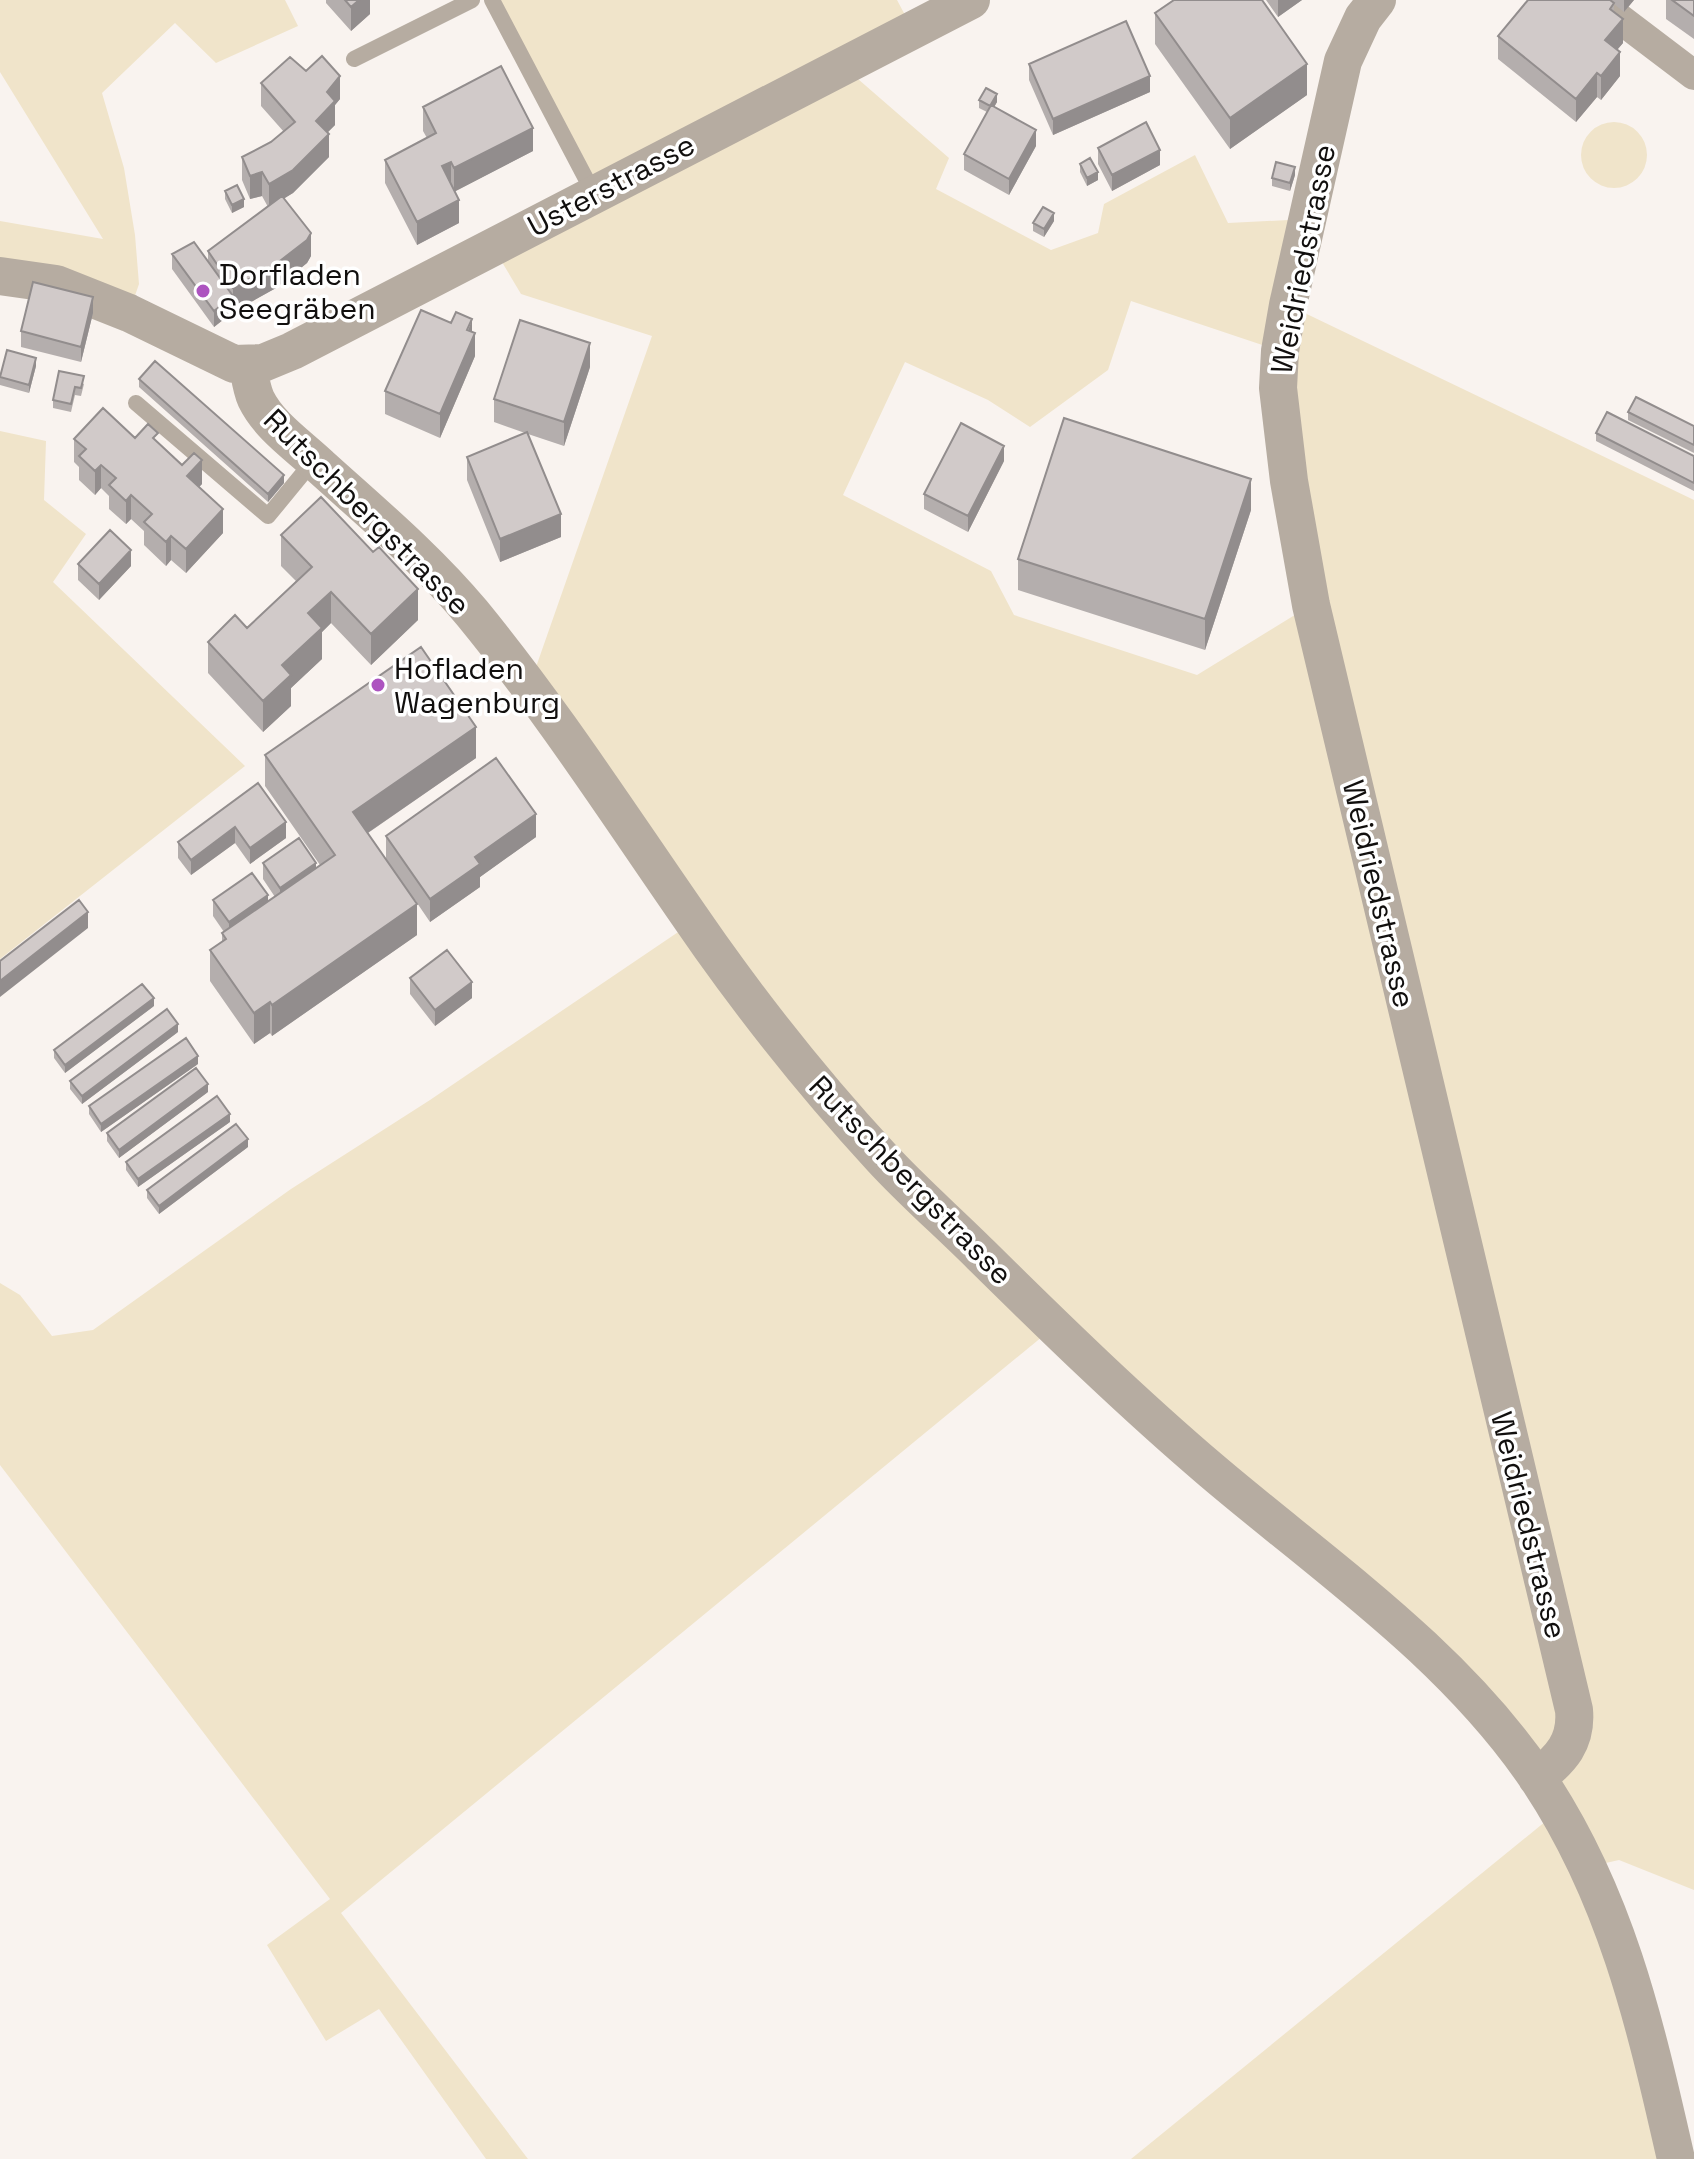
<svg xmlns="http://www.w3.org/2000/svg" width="1694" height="2159" viewBox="0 0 1694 2159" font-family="'Space Grotesk',sans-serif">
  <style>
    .green { fill: #f0e4ca; fill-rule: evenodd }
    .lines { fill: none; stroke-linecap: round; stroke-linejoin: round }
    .service { stroke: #b6aca1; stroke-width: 16 }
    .minor { stroke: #b6aca1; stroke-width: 30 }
    .tertiary { stroke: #b6aca1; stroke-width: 38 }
    .wall { fill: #b4aead }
    .shaded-wall { fill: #928d8d }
    .building { fill: #d1cac9; stroke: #928d8d; stroke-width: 2 }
    .poi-dot { fill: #ad54c0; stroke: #fff; stroke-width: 3 }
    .labels { text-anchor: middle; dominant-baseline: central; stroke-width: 7; stroke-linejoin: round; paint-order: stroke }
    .street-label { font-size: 30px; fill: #110f0e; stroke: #fff }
    .poi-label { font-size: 30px; fill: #110f0e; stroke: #fff; text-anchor: start }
  </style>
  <rect width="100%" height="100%" fill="#f9f3ef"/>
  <!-- green -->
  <path class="green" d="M0,0H285L298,26L216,63L175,23L102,93L124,168L135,235L139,284L129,313L0,276V221L103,239L0,72Z
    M492,0H897L913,30L843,66L949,158L936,189L1051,250L1098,233L1104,204L1195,155L1228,223L1308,219L1288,305L1694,500V1890L1619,1860L1588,1867L1676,2159H1131L1557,1812L1537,1778L1054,1327L341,1913L528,2159H486L379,2009L326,2041L267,1945L330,1899L0,1465V1283L20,1295L52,1336L93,1330L291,1189L430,1100L693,922L529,687L652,336L521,294L493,247L594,194ZM1131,301L1280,351L1311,605L1197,675L1014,615L991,571L843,495L905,362L988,400L1030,427L1108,370Z
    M1581 155a33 33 0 1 1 66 0a33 33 0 1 1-66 0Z
    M0,431L46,441L44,500L86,534L53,582L245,766L0,959Z"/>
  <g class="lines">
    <!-- service -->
    <path class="service" d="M492,0L594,194
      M354,59L472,0
      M136,403L268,516L314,460"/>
    <!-- minor -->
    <path class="minor" d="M1595,0L1694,75"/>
    <!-- tertiary -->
    <path class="tertiary" d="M1377,0L1363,18L1343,61L1288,305L1280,351L1278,388L1289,481L1311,605L1574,1710C1577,1742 1561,1759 1537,1778
      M0,276L56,284L129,313L234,364L263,363L292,351L971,0
      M248,365C250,376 251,388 256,399C269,426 299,446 320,466C372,513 427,559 472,613C559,719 632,835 711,947C763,1020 820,1091 881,1157C912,1191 948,1222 981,1255C1056,1329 1132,1403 1212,1471C1325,1567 1451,1652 1536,1776C1616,1894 1645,2023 1676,2159"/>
  </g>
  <!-- wall -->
  <path class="wall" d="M326,0H370V14L351,31L326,3Z
    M1266,0H1302L1278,17Z
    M1528,0H1634L1624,12L1614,4V12L1623,43L1617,50L1620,76L1601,100L1597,97L1576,122L1498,59V36Z
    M1666,0H1694V39L1666,19Z
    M1155,13L1307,95L1230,149L1155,44Z
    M1029,64L1150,92L1053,135L1029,80Z
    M261,83L340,99L335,105V125L328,132L329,157L293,193L284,198L311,256L307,263L276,288L233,312L214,327L172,269V254L208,262V251L268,207L262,196L250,199L242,180V157L271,142L284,132L261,106Z
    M979,100L997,102L994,107L1036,146L1009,195L964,170V154L987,112L979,108Z
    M423,107L533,151L455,191L459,223L417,245L385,183V160L427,138L423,131Z
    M1098,148L1160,165L1112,191L1098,164Z
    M1080,164L1098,180L1087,186L1080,172Z
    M1295,175L1290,191L1272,186V178Z
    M225,191L244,207L232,213L225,199Z
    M1054,221L1044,237L1033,231V223Z
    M93,313L81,362L21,347V331Z
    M472,332L475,356L440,438L385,414V391Z
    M36,366L29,393L0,385V374Z
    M590,367L564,446L528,434L561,537L500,562L467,480V457L525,433L494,422V399Z
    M59,371L84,384L81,396L75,395L71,412L53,408V400Z
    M139,379L284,483L268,502L139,387Z
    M1628,412L1694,426V453L1628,420Z
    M1596,433L1694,456V491L1596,441Z
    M135,438L158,443L202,484L199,487L223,533L186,573L171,560L166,566L144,545V531L131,519L126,524L109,509V496L101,488L95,495L79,480V467L74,462V439Z
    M1004,461L968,532L924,509V494Z
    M1251,510L1205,650L1018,590V559Z
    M281,535L418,620L371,665L331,623L322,632V659L291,688V706L263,732L208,673V642L247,628L296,581L281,566Z
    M78,564L131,566L99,600L78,580Z
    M265,755L476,758L368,833L386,859V836L536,837L480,877V887L430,922L415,900L417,935L272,1036L270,1033L254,1044L210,981V950L222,942V933L224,932L213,916V900L268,902L275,897L263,879V863L316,868L320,865L265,786Z
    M258,783L286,838L250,864L235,843L191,875L178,858V842Z
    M410,978L472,998L435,1026L410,994Z
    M154,1006L65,1073L54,1058V1050Z
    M178,1032L82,1104L70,1089V1081Z
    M198,1064L101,1132L89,1114V1106Z
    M208,1092L119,1158L107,1141V1133Z
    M230,1122L138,1187L126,1170V1162Z
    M248,1147L159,1214L147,1198V1190Z"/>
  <!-- shaded-wall -->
  <path class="shaded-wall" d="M359,0H370V14L351,31V7Z
    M1278,0H1302L1278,17Z
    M1624,0H1634L1624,12Z
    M1623,19V43L1605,64V40Z
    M1620,52V76L1601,100V76Z
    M1307,64V95L1230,149V118Z
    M1597,73V97L1576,122V99Z
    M340,76V99L335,105V125L316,144V121L327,92Z
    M1150,76V92L1053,135V119Z
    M997,94V102L990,114V106Z
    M533,128V151L454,192V168Z
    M1036,130V146L1009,195V179Z
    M329,134V157L293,193L269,208V184Z
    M1160,150V165L1112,191V175Z
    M451,162V186L442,166Z
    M1295,167V175L1290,191V183Z
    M262,172V196L250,199V176Z
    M1098,172V180L1087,186V178Z
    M244,199V207L232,213V205Z
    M459,200V223L417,245V222Z
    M1054,213V221L1044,237V229Z
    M311,233V256L307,263L276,288L233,312L214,327V311L233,296V288Z
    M93,297V313L81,362V347Z
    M472,319V339L475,333V356L440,438V414Z
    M590,343V367L564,446V422Z
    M36,358V366L29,393V385Z
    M1004,446V461L968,532V516Z
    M202,460V484L187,499V476Z
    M101,465V488L95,495V471Z
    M284,475V483L268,502V494Z
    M1251,479V510L1205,650V619Z
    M131,495V519L126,524V501Z
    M223,509V533L186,573V549Z
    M561,514V537L500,562V539Z
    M171,536V560L166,566V542Z
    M131,550V566L99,600V584Z
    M418,589V620L371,665V634Z
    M331,592V623L322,632V659L291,688V706L263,732V701L308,613Z
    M476,727V758L353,843V812Z
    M536,814V837L480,877V887L430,922V899L475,857Z
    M286,822V838L250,864V848Z
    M235,827V843L191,875V860Z
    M316,863V879L280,904V888Z
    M268,895V911L229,938V922Z
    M417,904V935L272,1036V1005Z
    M88,912V928L0,997V981Z
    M472,982V998L435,1026V1010Z
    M154,998V1006L65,1073V1065Z
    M270,1002V1033L254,1044V1013Z
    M178,1024V1032L82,1104V1096Z
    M198,1056V1064L101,1132V1124Z
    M208,1084V1092L119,1158V1150Z
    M230,1114V1122L138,1187V1179Z
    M248,1139V1147L159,1214V1206Z"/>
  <!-- building -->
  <path class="building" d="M345,0H359L351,7Z
    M1174,0H1262L1307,64L1230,118L1155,13Z
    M1528,0H1610L1614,3L1610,9L1623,19L1605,40L1620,52L1601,76L1597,73L1576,99L1498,36Z
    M1672,0H1694V16Z
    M1126,21L1150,76L1053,119L1029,64Z
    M322,56L340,76L327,92L335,101L316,121L329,134L293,170L269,184L262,172L250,176L242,157L271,142L295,122L261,83L290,57L306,71Z
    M501,66L533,128L454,168L451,162L442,166L459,200L417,222L385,160L436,133L423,107Z
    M986,88L997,94L990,106L979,100Z
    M991,105L1036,130L1009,179L964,154Z
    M1146,122L1160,150L1112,175L1098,148Z
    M1090,158L1098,172L1087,178L1080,164Z
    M1276,162L1295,167L1290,183L1272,178Z
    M237,185L244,199L232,205L225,191Z
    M282,196L311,233L307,240L276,264L233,288L208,251Z
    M1043,207L1054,213L1044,229L1033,223Z
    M194,242L233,296L214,311L172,254Z
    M33,282L93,297L81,347L21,331Z
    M421,310L451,323L456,312L472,319L467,330L475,333L440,414L385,391Z
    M520,320L590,343L564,422L494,399Z
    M7,350L36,358L29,385L0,377Z
    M155,361L284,475L268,494L139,379Z
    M59,371L84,376L81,388L75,387L71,404L53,400Z
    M1636,397L1694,426V445L1628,412Z
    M103,408L135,438L148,424L158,433L153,438L182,465L194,453L202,460L187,476L223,509L186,549L171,536L166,542L144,522L152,514L131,495L126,501L109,485L116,478L101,465L95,471L79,456L86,449L74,439Z
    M1607,412L1694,456V483L1596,433Z
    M1064,418L1251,479L1205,619L1018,559Z
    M961,423L1004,446L968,516L924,494Z
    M527,432L561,514L500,539L467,457Z
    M321,497L373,552L379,547L418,589L371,634L331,592L308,613L322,628L282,665L291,675L263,701L208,642L235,615L247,628L312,567L281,535Z
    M110,530L131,550L99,584L78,564Z
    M421,647L476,727L353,812L417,904L272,1005L270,1002L254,1013L210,950L226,939L222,933L335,855L265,755Z
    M496,758L536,814L475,857L480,864L430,899L386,836Z
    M258,783L286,822L250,848L235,827L191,860L178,842Z
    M299,838L316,863L280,888L263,863Z
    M252,873L268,895L229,922L213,900Z
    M79,900L88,912L0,981V961Z
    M447,950L472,982L435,1010L410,978Z
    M142,984L154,998L65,1065L54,1050Z
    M167,1009L178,1024L82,1096L70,1081Z
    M186,1038L198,1056L101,1124L89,1106Z
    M196,1068L208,1084L119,1150L107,1133Z
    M217,1096L230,1114L138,1179L126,1162Z
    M236,1124L248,1139L159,1206L147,1190Z"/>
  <!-- markers -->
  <g class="poi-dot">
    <circle cx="203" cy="291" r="8"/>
    <circle cx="378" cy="685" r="8"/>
  </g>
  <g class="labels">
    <!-- street labels -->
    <g class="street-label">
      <text transform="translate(611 185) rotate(-28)">Usterstrasse</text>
      <text transform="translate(1303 259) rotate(-79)">Weidriedstrasse</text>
      <text transform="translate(367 512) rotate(45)">Rutschbergstrasse</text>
      <text transform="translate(1379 894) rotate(77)">Weidriedstrasse</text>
      <text transform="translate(911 1180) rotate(46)">Rutschbergstrasse</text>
      <text transform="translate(1529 1525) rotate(76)">Weidriedstrasse</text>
    </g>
    <!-- poi labels -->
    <g class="poi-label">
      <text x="219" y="274">Dorfladen<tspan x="219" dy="34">Seegräben</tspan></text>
      <text x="394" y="668">Hofladen<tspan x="394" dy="34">Wagenburg</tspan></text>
    </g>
  </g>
</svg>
